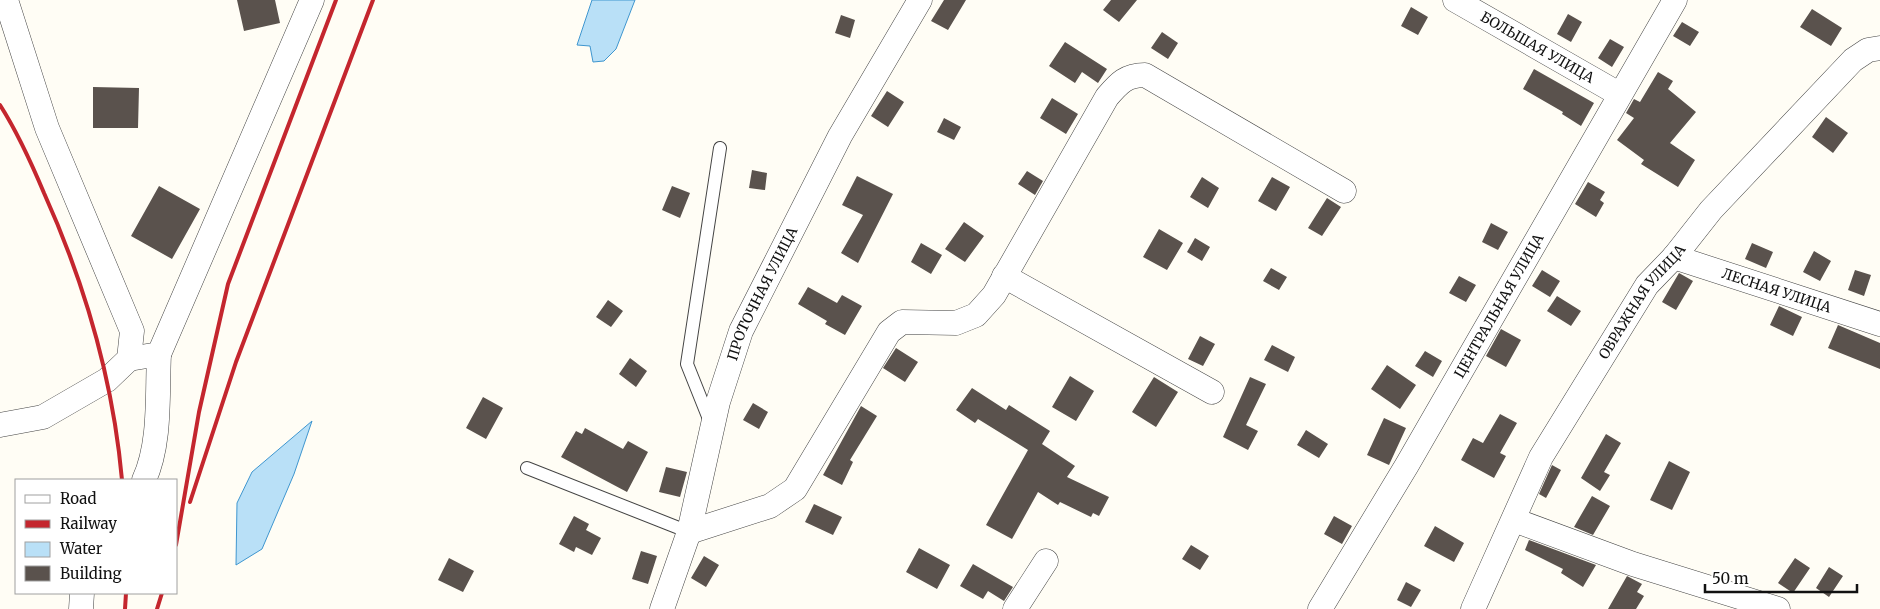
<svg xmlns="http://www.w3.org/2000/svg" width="1880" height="609" viewBox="0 0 1880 609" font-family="Merriweather,serif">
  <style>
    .water { fill: #b9e0f7; stroke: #3f96cf }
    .building { fill: #5a524d }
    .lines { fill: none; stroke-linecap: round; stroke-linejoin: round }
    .lane-casing { stroke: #444; stroke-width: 14 }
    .street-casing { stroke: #444; stroke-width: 25 }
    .lane { stroke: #fff; stroke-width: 12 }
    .street { stroke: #fff; stroke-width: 24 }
    .rail { stroke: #c4262e; stroke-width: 4 }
    .labels { text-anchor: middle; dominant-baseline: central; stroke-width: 5; stroke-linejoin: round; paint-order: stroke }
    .street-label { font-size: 14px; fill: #111; stroke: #fff }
  </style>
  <rect width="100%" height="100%" fill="#fffdf5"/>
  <!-- water -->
  <path class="water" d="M592,0H635L616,49L604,61L593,62L590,46L577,45Z
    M312,421L294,474L262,549L236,565L237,503L252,472Z"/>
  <!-- building -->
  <path class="building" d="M237,0H275L280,23L244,31Z
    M944,0H966L948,30L931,21Z
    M1111,0H1137L1119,22L1103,10Z
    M1411,7L1428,17L1418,35L1401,26Z
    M1812,9L1842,28L1831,46L1800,27Z
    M1568,14L1582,22L1571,42L1557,34Z
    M841,15L855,20L850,38L835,33Z
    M1682,22L1699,32L1690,46L1673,36Z
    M1162,32L1178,43L1168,59L1151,48Z
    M1610,39L1624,47L1612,67L1598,58Z
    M1065,42L1107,69L1098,83L1082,72L1075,83L1049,66Z
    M1534,69L1594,103L1581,126L1562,114L1563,112L1523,89Z
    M1658,72L1673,81L1668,89L1696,112L1670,143L1695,160L1678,187L1641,164L1644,160L1617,140L1634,118L1626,113L1634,99L1640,102Z
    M93,87L139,88L138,128H93Z
    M887,91L904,102L888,127L871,116Z
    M1052,98L1078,114L1066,134L1040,118Z
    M1826,117L1848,133L1833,153L1812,137Z
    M944,118L961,127L954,140L937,132Z
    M752,170L767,173L765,190L749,188Z
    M1027,171L1043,181L1035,195L1018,184Z
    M857,176L893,194L858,263L841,253L863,215L842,205Z
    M1202,177L1219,188L1208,208L1190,197Z
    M1272,177L1290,187L1276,211L1258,201Z
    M1588,182L1605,192L1600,200L1604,203L1596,217L1575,204Z
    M159,186L200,209L172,259L131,236Z
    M672,186L690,193L680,218L662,210Z
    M1327,198L1341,207L1322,236L1308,228Z
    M964,222L984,236L965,262L945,249Z
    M1491,223L1508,232L1498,250L1482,242Z
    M1159,229L1183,243L1167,270L1143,257Z
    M1195,238L1210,247L1202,261L1187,252Z
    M921,243L942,255L931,274L911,262Z
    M1752,243L1773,252L1766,268L1745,259Z
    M1814,251L1831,261L1820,281L1803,272Z
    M1271,268L1287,277L1279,290L1263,281Z
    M1542,270L1560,281L1550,297L1532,286Z
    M1855,270L1871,275L1864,296L1848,290Z
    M1679,273L1693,281L1676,310L1662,302Z
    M1459,276L1476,285L1466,302L1449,293Z
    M808,287L837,303L842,295L862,306L845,335L825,324L827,321L798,304Z
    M1557,296L1581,311L1571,326L1547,311Z
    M608,300L623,311L611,327L596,317Z
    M1779,306L1802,317L1793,336L1770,325Z
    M1838,325L1880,343V369L1828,348Z
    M1501,329L1521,340L1506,367L1486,356Z
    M1200,336L1215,344L1203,366L1188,359Z
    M1272,345L1295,357L1288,372L1264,360Z
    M896,348L918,362L905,382L883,368Z
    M1425,351L1442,361L1433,377L1415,366Z
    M630,358L647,371L636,387L619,374Z
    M1387,365L1416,385L1400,409L1371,389Z
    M1070,376L1094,391L1076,421L1052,407Z
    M1154,377L1178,392L1156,427L1132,412Z
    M1250,377L1266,384L1246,425L1258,431L1248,450L1223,437Z
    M972,388L1006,410L1009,405L1050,431L1042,444L1075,466L1067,477L1109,497L1099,516L1093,513L1091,517L1060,502L1058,505L1038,492L1012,539L986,525L1028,450L978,419L975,423L956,410Z
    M483,397L503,408L486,439L466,428Z
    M753,403L768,412L759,429L743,420Z
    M861,406L877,416L850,460L853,462L842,485L823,475Z
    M1500,414L1517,423L1500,453L1506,456L1494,478L1461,460L1473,438L1483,443Z
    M1384,418L1406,428L1389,465L1367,455Z
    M585,428L623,449L628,441L648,452L627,492L561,457L576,431L582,434Z
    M1306,430L1328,444L1319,458L1297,445Z
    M1606,434L1621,443L1604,472L1610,475L1600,491L1581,478Z
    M1669,461L1690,472L1672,510L1650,500Z
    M1552,465L1561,470L1546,498L1539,494Z
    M666,467L687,472L680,497L659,492Z
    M1592,496L1610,506L1593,535L1574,527Z
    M814,504L842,517L833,535L805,522Z
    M574,516L589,524L586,530L601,538L592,555L576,547L574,552L559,544Z
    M1334,516L1352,526L1342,544L1324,534Z
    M1435,526L1464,543L1454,562L1424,546Z
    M1529,540L1596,565L1583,587L1561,573L1563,569L1525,550Z
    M1191,545L1209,556L1200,570L1182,559Z
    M919,548L950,565L937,589L906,572Z
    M641,551L657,556L648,584L632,579Z
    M704,556L719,565L706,587L691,578Z
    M449,558L474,571L463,592L438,580Z
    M1795,558L1810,568L1793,593L1778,583Z
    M973,564L1013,587L1004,601L988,591L983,599L960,586Z
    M1829,567L1843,576L1829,597L1816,588Z
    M1627,576L1642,584L1637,592L1644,596L1636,609H1608Z
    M1406,582L1421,590L1411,607L1397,600Z"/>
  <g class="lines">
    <defs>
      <path id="lane" d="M711,424L687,364L720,148
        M527,468L689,532"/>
      <g id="street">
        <path id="s1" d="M1455,0L1619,94"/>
        <path id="s2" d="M1674,257L1880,324"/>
        <path d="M1004,276L1212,392"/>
        <path d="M129,359L159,354L312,0"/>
        <path d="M0,425L43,417L107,380L129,359L132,331L47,128L6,0"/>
        <path d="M144,480C161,443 157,395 159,354"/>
        <path d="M1514,520L1633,564L1778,609"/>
        <path d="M689,532L770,506L795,489L889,332L902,322L956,323L976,315L994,295L1107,97C1119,83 1126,75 1145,75L1344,191"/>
        <path d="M81,609L82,593"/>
        <path id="s3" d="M662,609L689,532L718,402L741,331L840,136L920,0"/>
        <path d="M1015,609L1046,561"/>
        <path id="s4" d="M1320,609L1407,465L1675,0"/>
        <path id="s5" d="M1473,609L1541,457L1647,285L1674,257L1711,210L1853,60L1868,50L1880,48"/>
      </g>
    </defs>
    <!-- lane casing -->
    <use href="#lane" class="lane-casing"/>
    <!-- street casing -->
    <use href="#street" class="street-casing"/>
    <!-- lane -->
    <use href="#lane" class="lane"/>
    <!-- street -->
    <use href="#street" class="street"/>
    <!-- rail -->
    <path class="rail" d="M0,105C18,133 31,162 44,193C85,284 113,380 122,480
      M190,502L236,362L373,0
      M176,545L199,412L228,284L336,0
      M125,609L126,593
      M157,609L162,593"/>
  </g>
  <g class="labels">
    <!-- street labels -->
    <g class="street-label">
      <text stroke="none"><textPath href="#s1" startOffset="95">БОЛЬШАЯ УЛИЦА</textPath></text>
      <text stroke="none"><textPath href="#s2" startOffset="108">ЛЕСНАЯ УЛИЦА</textPath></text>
      <text stroke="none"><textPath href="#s3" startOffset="332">ПРОТОЧНАЯ УЛИЦА</textPath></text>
      <text stroke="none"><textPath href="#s5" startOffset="352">ОВРАЖНАЯ УЛИЦА</textPath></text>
      <text stroke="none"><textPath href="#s4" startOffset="352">ЦЕНТРАЛЬНАЯ УЛИЦА</textPath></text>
    </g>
  </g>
  <!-- legend -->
  <rect x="15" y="479" width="162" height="115" fill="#ffffff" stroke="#a0a0a0"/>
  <rect x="25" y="495" width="25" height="8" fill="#ffffff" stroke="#a0a0a0"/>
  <text x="60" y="504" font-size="15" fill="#111111">Road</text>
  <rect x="25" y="520" width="25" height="8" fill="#c4262e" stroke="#a0a0a0"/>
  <text x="60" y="529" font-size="15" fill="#111111">Railway</text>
  <rect x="25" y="542" width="25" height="15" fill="#b9e0f7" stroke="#a0a0a0"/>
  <text x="60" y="554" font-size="15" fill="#111111">Water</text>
  <rect x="25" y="566" width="25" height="15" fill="#5a524d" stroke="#a0a0a0"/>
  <text x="60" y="579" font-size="15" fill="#111111">Building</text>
  <!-- scale -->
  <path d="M1705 584v8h152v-8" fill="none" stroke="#111111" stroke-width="2.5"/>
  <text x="1712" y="584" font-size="15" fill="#111111" stroke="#ffffff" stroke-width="4" paint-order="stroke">50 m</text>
</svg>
